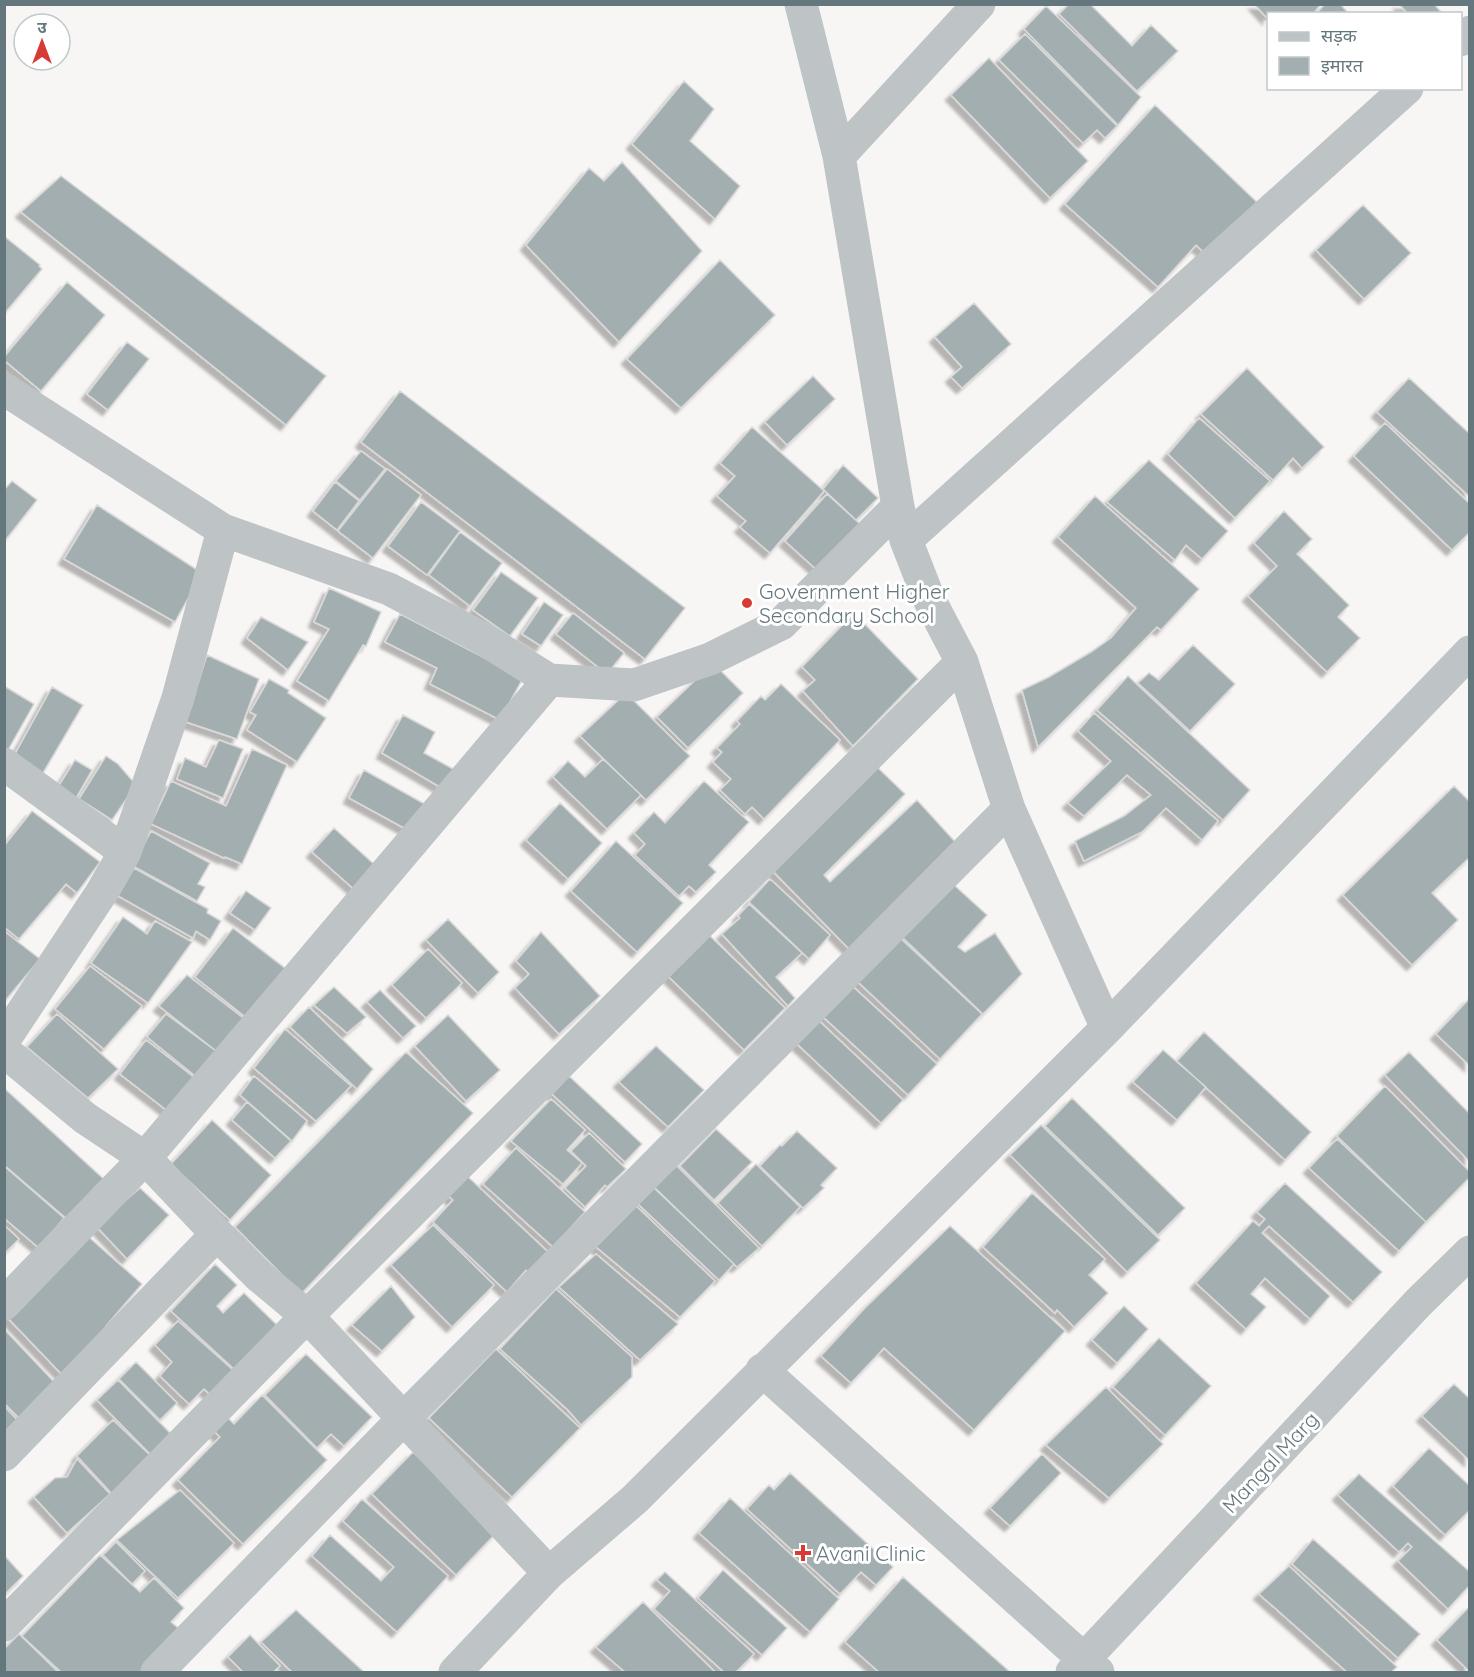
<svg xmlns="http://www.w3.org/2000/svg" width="1474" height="1677" viewBox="0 0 1474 1677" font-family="Quicksand,'Noto Sans Devanagari',sans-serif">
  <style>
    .building { fill: #a3aeb1; stroke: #d8d8d7; stroke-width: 1.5; filter: url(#shadow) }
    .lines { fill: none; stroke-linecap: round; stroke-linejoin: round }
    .minor { stroke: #bec3c5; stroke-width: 33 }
    .poi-dot { fill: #d83b33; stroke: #fff; stroke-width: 2 }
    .labels { text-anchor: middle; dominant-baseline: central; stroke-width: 6; stroke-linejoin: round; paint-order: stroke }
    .poi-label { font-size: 21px; fill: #64777d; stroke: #fff; text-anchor: start }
    .street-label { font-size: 21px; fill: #64777d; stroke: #fff }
  </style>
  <defs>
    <filter id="shadow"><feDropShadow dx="-5.5" dy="5.5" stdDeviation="1.5" flood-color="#0004"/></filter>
  </defs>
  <rect width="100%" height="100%" fill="#f7f6f4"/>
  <!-- building -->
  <path class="building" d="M1069,4H1090L1132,46L1151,25L1178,51L1137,91L1059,14Z
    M1254,4H1321L1313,14H1268V19Z
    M1325,4H1340L1349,14H1316Z
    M1399,4H1434L1441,12L1439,14H1408Z
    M1046,6L1141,97L1118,125L1024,29Z
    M1025,34L1117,126L1105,138L1097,130L1083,143L999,60Z
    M989,58L1088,161L1050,198L951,95Z
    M684,81L714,109L690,141L740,186L715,219L632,144Z
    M1155,105L1261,206L1211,259L1196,245L1158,287L1065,204Z
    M622,162L702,251L619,342L526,245L589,168L604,181Z
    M61,176L326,376L286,425L21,212Z
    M1363,205L1411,253L1364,299L1316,250Z
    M4,236L40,265L39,266L42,269L4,314Z
    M720,260L775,315L681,408L627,359Z
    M67,282L105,315L41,391L4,360V357Z
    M974,303L1011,344L962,388L951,377L962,367L935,337Z
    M127,342L149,359L108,410L87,394Z
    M1247,368L1324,447L1302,468L1293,458L1273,480L1201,414Z
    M813,376L835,399L787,445L765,422Z
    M1409,378L1470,434V497L1377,412Z
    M400,391L685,608L645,659L361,442Z
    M1199,418L1270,481L1235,518L1168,454Z
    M1385,423L1470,504V532L1452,550L1354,456Z
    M752,427L824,491L770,553L740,527L746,521L717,496L735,476L720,463Z
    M361,451L385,469L360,500L336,481Z
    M1149,460L1228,531L1202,559L1186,545L1175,560L1107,502Z
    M843,465L878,498L856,520L823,489Z
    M387,469L421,495L373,558L338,531Z
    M12,481L37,500L4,542V490Z
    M335,482L359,501L337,530L313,511Z
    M827,494L860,524L817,570L785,541Z
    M1095,496L1199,589L1161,630L1157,627L1038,747L1022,690L1049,677L1091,652L1111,638L1136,608L1058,537Z
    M421,502L460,531L427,575L388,546Z
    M97,505L202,573L175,622L64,559Z
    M1284,511L1312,539L1297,554L1349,605L1338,617L1360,638L1327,672L1248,596L1277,566L1254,543Z
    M460,532L502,563L470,606L429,575Z
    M501,572L538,598L510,636L473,610Z
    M329,588L381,612L366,646L363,645L329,701L297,681L329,629L314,622Z
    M544,602L563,615L541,646L522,634Z
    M573,613L624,653L607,674L556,634Z
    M854,613L918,679L853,746L803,691L815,680L802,667Z
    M400,614L523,678L500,720L430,684L437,668L385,642Z
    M261,617L308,642L288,670L247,638Z
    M1193,645L1235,684L1190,731L1138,683L1149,673L1159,680Z
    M207,655L259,679L237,739L186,722Z
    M713,663L743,693L688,748L657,717Z
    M1128,676L1250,790L1223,820L1097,710Z
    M269,679L289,690L288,693L326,718L297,762L247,730L256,715L250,712Z
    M781,684L840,740L764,819L752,807L745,814L720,790L731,779L713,762L722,752L717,748L740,724L737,721L761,696L765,700Z
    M4,686L34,704L8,750L4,747Z
    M52,687L83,705L43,773L15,754Z
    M626,693L690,756L646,800L580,736Z
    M1094,713L1218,821L1202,840L1166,808L1142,832L1084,861L1075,841L1124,816L1151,795L1127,775L1084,816L1068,803L1111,761L1078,731Z
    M403,715L435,732L424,753L455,770L445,790L382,753Z
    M219,740L243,749L223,798L177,779L185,758L206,767Z
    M252,749L287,765L242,864L225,857L224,858L151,824L171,781L226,806Z
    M106,756L118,764L136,785L112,820L79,799Z
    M603,759L641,795L607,829L553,777L568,761L585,777Z
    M75,760L92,770L76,798L58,787Z
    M875,765L905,794L824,875L830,882L917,800L958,845L851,951L765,863Z
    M364,770L430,807L415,834L349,798Z
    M704,781L749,822L709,865L716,872L696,892L689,886L679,896L635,855L645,844L634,833L654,812L665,823Z
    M1454,786L1470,802V857L1432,893L1458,920L1412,965L1343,895Z
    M560,803L602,843L568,879L526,840Z
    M32,811L100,862L77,893L66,884L19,939L4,927V846Z
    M334,828L376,866L355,890L312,852Z
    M151,831L210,863L198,884L205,887L197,901L133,866Z
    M616,841L683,903L637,952L571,891Z
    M134,868L208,909L207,913L221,921L210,940L196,931L193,938L118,896Z
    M770,879L830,935L809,959L749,902Z
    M954,885L987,915L958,947L965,952L995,933L1022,974L983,1014L902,937Z
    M246,891L271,908L255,930L230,913Z
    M749,904L802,953L776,977L795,998L788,1006L722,934L740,918L738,916Z
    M123,917L147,934L155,921L192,942L148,1003L91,963Z
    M448,919L499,972L478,993L426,940Z
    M233,928L286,969L248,1019L195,977Z
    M4,931L40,959L4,1002Z
    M541,932L600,996L559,1034L515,988L529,974L516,961Z
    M707,933L785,1008L744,1050L666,974Z
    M899,937L982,1014L940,1059L857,981Z
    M428,949L462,983L426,1018L392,985Z
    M90,966L142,1006L104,1049L55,1009Z
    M187,975L250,1023L220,1054L159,1006Z
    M849,983L937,1064L908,1095L820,1014Z
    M334,987L366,1017L347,1033L314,1005Z
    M380,990L416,1026L403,1038L367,1002Z
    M1470,998V1066L1436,1034Z
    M309,1007L373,1069L357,1089L290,1027Z
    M57,1014L118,1069L88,1098L27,1047Z
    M166,1014L220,1054L199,1079L147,1037Z
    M448,1015L500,1070L466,1101L415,1046Z
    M816,1018L903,1100L881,1123L794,1041Z
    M285,1029L351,1086L316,1121L254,1068Z
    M1204,1032L1311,1132L1285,1160L1177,1061Z
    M146,1040L200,1082L174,1116L120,1074Z
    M656,1046L704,1090L668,1127L619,1082Z
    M1163,1050L1206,1087L1177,1120L1133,1082Z
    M406,1052L473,1113L301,1294L235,1227Z
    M1409,1052L1470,1114V1162L1385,1075Z
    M254,1076L307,1121L292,1141L240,1095Z
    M569,1076L642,1144L625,1162L552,1094Z
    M1385,1086L1470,1172V1177L1426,1222L1337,1136Z
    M4,1088L107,1182L67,1219L4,1165Z
    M1072,1098L1185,1208L1158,1235L1045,1126Z
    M551,1099L585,1130L567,1150L582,1163L563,1184L511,1141Z
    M247,1102L291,1141L275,1158L232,1120Z
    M212,1120L271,1175L230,1220L171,1164Z
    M1041,1125L1160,1240L1127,1272L1010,1155Z
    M716,1129L752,1162L714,1200L680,1166Z
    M797,1131L837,1168L821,1185L824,1188L803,1208L760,1166L780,1145L782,1146Z
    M589,1133L626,1169L607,1187L605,1185L585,1207L565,1188L586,1166L571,1151Z
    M1337,1139L1426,1222L1399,1251L1309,1168Z
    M516,1148L585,1212L553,1247L483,1184Z
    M756,1164L800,1207L762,1246L718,1203Z
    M4,1166L64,1218L39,1248L4,1218Z
    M677,1166L759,1248L737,1267L653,1186Z
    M464,1173L549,1253L529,1273L526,1270L507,1292L433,1222L453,1200L445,1193Z
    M1285,1183L1382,1272L1353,1302L1269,1226L1262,1233L1330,1296L1310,1319L1265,1278L1251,1294L1266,1307L1246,1329L1196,1283L1253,1221L1259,1226L1265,1219L1257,1212Z
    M653,1187L734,1264L719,1280L637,1203Z
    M140,1188L169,1215L127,1259L96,1226Z
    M1032,1193L1105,1259L1089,1275L1108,1293L1074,1327L1057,1310L1055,1313L983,1247Z
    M635,1205L715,1281L680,1317L595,1246Z
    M4,1225L19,1239L4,1254Z
    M433,1225L494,1285L452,1327L391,1265Z
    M950,1226L1065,1331L974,1430L884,1348L851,1383L821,1356L865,1308Z
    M82,1231L142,1284L106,1326L71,1384L4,1314Z
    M596,1254L678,1324L640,1360L559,1287Z
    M215,1264L237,1285L217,1306L223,1313L244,1293L278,1326L235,1370L171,1311Z
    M391,1286L415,1317L382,1351L352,1325Z
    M556,1289L632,1357V1377L581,1425L568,1410L500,1349Z
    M1124,1306L1148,1329L1117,1363L1092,1340Z
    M178,1321L233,1370L211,1395L204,1389L189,1404L160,1376L172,1362L155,1345Z
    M4,1329L58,1386L21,1420L4,1403Z
    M1159,1338L1211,1386L1165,1435L1113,1387Z
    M496,1349L580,1428L512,1497L429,1418Z
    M306,1354L372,1417L344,1446L331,1434L317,1448L265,1395Z
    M136,1362L177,1403L160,1420L119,1379Z
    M118,1380L175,1438L154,1458L97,1400Z
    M1454,1384L1470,1399V1461L1422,1416Z
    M1106,1387L1163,1444L1109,1498L1046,1445Z
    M262,1395L327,1460L243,1544L178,1480L220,1437L213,1430L227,1417L234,1424Z
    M4,1406L20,1423L4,1438Z
    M113,1420L154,1459L113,1495L77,1456Z
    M1429,1448L1470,1486V1510L1445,1535L1393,1486Z
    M413,1452L497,1532L456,1575L372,1494Z
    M1042,1454L1061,1473L1010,1526L990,1508Z
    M77,1459L110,1494L67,1533L34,1497L55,1478L67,1477Z
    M790,1473L893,1567L876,1585L861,1572L840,1594L747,1509L769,1485L774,1490Z
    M1359,1474L1470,1572V1585L1448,1609L1398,1561L1412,1547L1408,1543L1399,1552L1338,1495Z
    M180,1490L234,1543L178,1598L117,1540Z
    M730,1498L839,1599L810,1632L699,1533Z
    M362,1499L448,1576L397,1632L312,1556L330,1535L381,1581L394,1567L343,1521Z
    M1313,1539L1420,1634L1398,1658L1292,1564Z
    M116,1542L145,1571L132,1584L103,1555Z
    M4,1555L23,1576L4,1595Z
    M100,1555L140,1592L154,1578L184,1608L171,1622L184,1633L146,1672H61L22,1636Z
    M1289,1566L1397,1667L1391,1672H1347L1259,1594Z
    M723,1570L787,1628L762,1655L698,1598Z
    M665,1572L754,1654L736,1672H724L654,1609L670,1591L657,1580Z
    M903,1577L1010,1672H879L845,1642Z
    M643,1602L715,1672H625L596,1647Z
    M1470,1606V1672L1437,1640Z
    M296,1610L364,1672H292L261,1642Z
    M19,1634L58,1672H4V1649Z
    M250,1635L280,1666L273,1672H243L228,1657Z"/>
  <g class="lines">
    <!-- minor -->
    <path class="minor" d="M801,4L839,156L898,507L906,540L929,599L962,662L1009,809L1107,1028
      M1460,40L1470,32
      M839,156L979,4
      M4,389L223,530L389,589L482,638L549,680L634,685L710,659L781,624L898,507
      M906,540L1407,88
      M4,764L125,852
      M4,1040L102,892L125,852L178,698L223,530
      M4,1051L85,1118L145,1158L217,1234L259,1276L307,1316L549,1573
      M4,1304L145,1158L549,680
      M762,1370L1098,1672
      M4,1455L217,1234
      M4,1625L307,1316L962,662
      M157,1672L404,1418L1009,809
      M455,1672L549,1573L635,1499L1107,1028L1470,652
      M1072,1672L1418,1303L1470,1252"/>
  </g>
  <!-- markers -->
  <g class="poi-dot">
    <circle cx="747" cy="603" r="6"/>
    <path d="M800 1544h6v6h6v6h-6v6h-6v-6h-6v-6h6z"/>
  </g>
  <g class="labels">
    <!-- poi labels -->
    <g class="poi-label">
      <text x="759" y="591">Government Higher<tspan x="759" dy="24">Secondary School</tspan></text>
      <text x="816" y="1553">Avani Clinic</text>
    </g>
    <!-- street labels -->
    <g class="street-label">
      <text transform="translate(1270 1462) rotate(-47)">Mangal Marg</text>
    </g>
  </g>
  <!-- border -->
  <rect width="1474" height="1677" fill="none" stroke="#64777d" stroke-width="12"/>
  <!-- legend -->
  <rect x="1267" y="12" width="195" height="78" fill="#ffffff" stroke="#c1c9cb" stroke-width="1.5"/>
  <rect x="1279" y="32" width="30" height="9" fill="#bec3c5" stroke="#c1c9cb" stroke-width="1.5"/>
  <text x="1321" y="42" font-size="18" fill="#64777d">सड़क</text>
  <rect x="1279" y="57" width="30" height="18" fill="#a3aeb1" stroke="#c1c9cb" stroke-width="1.5"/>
  <text x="1321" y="72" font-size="18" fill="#64777d">इमारत</text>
  <!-- north arrow -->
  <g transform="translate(42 42)"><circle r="28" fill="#ffffff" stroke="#c1c9cb" stroke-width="1.5"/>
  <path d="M0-4.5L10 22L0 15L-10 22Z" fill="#d83b33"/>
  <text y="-9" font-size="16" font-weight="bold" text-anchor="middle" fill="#64777d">उ</text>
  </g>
</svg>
